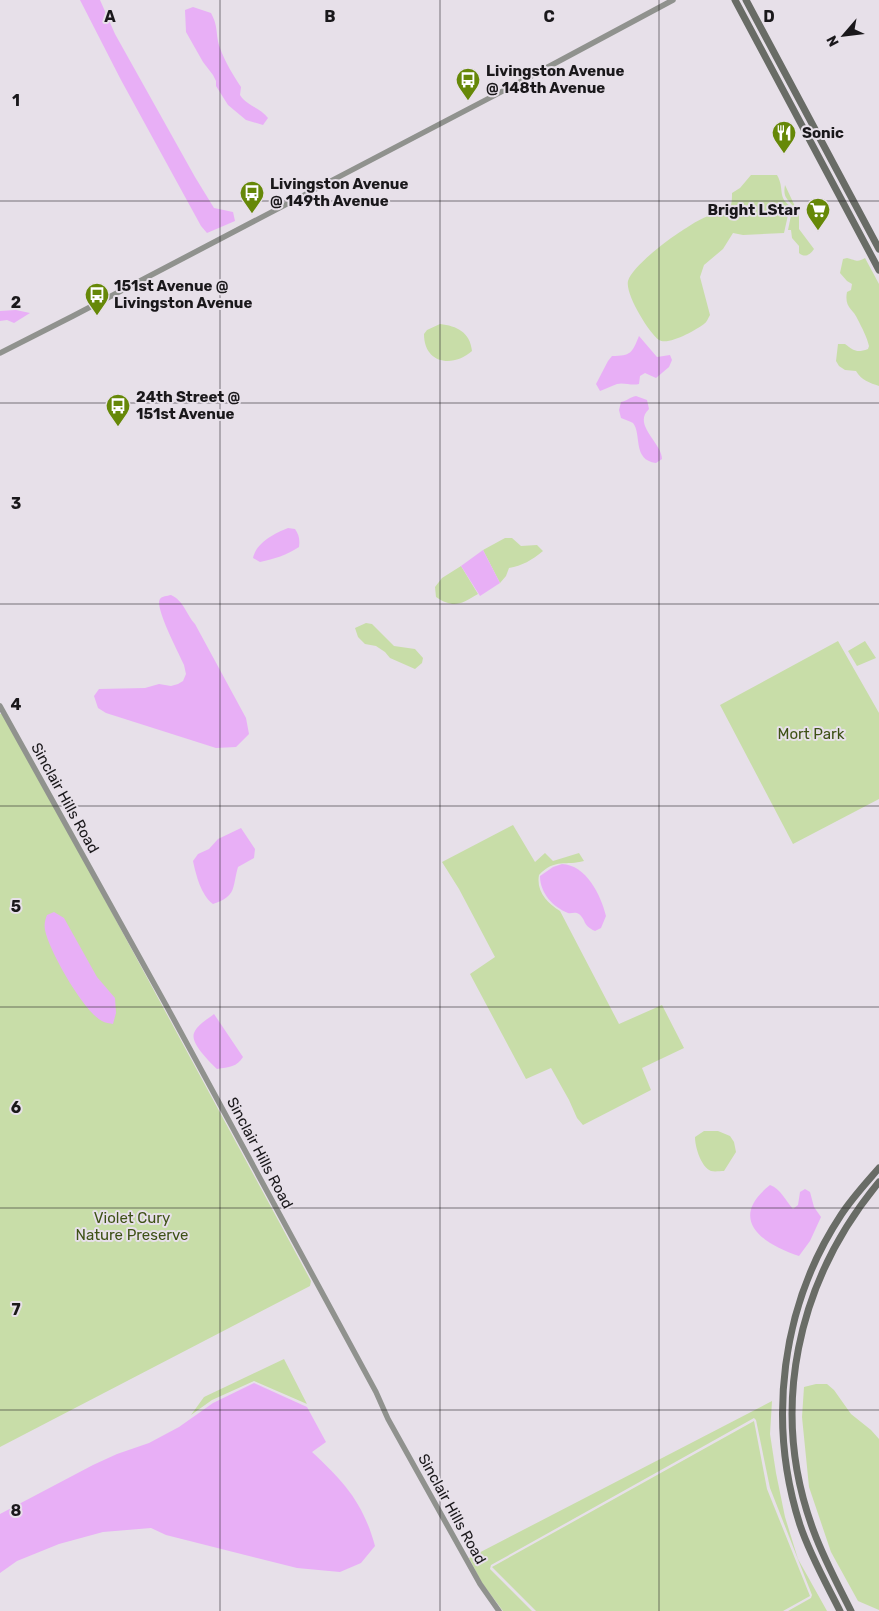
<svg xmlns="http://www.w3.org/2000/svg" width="879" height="1611" viewBox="0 0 879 1611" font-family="Rubik,sans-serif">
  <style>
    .green { fill: #c8dda8 }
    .water { fill: #e8aff6 }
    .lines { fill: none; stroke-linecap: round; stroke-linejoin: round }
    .tertiary { stroke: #90928e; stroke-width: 5.5 }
    .secondary { stroke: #696c66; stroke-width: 7 }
    .grid { fill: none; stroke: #1a181b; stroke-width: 1; stroke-opacity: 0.55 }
    .labels { text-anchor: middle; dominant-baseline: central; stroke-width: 4; stroke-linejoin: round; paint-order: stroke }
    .poi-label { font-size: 15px; font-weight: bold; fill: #1a181b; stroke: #e7e0e9; text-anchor: start }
    .park-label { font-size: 15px; fill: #3e5116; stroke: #e7e0e9 }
    .street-label { font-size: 15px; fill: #1a181b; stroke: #e7e0e9 }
    .grid-label { font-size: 16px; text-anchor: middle; font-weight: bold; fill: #1a181b; stroke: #e7e0e9; stroke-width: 4; stroke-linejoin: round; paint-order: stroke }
  </style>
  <rect width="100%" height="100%" fill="#e7e0e9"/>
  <!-- green -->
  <path class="green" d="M751,175H777C785,189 777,196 790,206L784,233L743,235L733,233L723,249L704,265L700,277L710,315C708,318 707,322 704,324C696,330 668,346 659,340C649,333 625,294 628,281C632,267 665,242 677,234C690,226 709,211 725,214C732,209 732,201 732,193L740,188Z
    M785,185L799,215V229L814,249C810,255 805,258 799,253V246L792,238L791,230H788L793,206C786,198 783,196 785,185Z
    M847,258C856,260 857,263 865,258L879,284V386C870,383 861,380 856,371L845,370L839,366L836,361L838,344H845C854,351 857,353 868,349L869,346C867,337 862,328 858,320C853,308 844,308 847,292L851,290L852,284L847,281L840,273L843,259Z
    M440,324C457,326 470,332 472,351C453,368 424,364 424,334L427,330Z
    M505,538H512L521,546L537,545L543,551C532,560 522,566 509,568L506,576L500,583L483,550Z
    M461,566L478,594C461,604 454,609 436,597L435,587L442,578Z
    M366,623L372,624L394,646L415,649L423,658L422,663L415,669L390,658L385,652L376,646L365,644L358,637L355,628Z
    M838,641L879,713V799L793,844L720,705Z
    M865,641L876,658L857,666L848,651Z
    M4,713L311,1281L310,1286L0,1447V714Z
    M513,825L535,862L545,853L553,861L579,853L584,861C566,866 555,858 539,875C536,891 547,903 560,911L619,1024L662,1005L684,1048L642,1068L651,1090L583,1125L577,1118L569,1100L551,1068L526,1079L470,974L495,957L459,889L442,862Z
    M704,1131H718L730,1136L734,1142L736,1152L724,1171C720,1171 715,1172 711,1171C701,1167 695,1147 695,1137Z
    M284,1359L307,1404L254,1381L212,1400L191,1415L204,1397Z
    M816,1384H827L834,1390L851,1414L871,1430L879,1439V1610L858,1601L831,1552L809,1487L802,1417L804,1387Z
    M772,1401L770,1434L776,1473L785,1517L798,1559L827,1611H788L811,1598L812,1595L770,1488L756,1420L754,1418L491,1565L490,1569L532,1611H503L482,1583L469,1558Z
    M754,1421L767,1489L810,1596L783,1611H536L492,1567Z"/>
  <!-- water -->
  <path class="water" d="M80,0H100L115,34L195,177L214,208L233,212L235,221L207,233L201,226L121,80Z
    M193,7L211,13C219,28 215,34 220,48C225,62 233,75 241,87L240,95C247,106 261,108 268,118L263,125L246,120L228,105L216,86V81L213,75L203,62L186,32L185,10Z
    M16,310L30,313L14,323L7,320L0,321V311Z
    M639,336L657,357L670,355L672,360L669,367L656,378L645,373L640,376L639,384C631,386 624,382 617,384C611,386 606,389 600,391L596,384L608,361L612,356C631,356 632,353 639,336Z
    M636,396L647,400L649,409C632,425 662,443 662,459L656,463C632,460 642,434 633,423C630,421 625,420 621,418L619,410L621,402C627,401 630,397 636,396Z
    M288,528L295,529C299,535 300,539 299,547C287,555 274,559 260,562L253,558C256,543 275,533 288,528Z
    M483,550L500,583L480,596L461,566Z
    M171,595C184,601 186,614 195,624L246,718L249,734L236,747L216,748L106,713L98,708L94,696L99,689L145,688L159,684L171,686L178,684L183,681L186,674L184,665C180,655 154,607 160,599C162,596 167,596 171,595Z
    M241,828L255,849L254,858L238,867C232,888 237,896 213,904C201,895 196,875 193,861L198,854L209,849L218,839Z
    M562,864C586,865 601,895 606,916L601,928L595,931C582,925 587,921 579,914C575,911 571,914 568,913C553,907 540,893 540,876L553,867Z
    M54,912L64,918L97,977L115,998L116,1013L113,1024C110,1023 105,1023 102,1021C84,1012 49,951 45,930C44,925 45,920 47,915Z
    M214,1014L243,1057C237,1067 229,1067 217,1069C210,1062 190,1043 194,1033C197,1025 208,1019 214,1014Z
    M770,1185C781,1189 785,1200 793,1209L798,1205L800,1192L805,1189L810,1192L814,1207L821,1217L810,1241L799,1256C762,1244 727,1219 770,1185Z
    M254,1383L307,1407L326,1442L312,1452C344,1482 363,1502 375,1546L361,1563L340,1572L297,1568L166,1535L151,1528L103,1532L59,1544L17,1561L0,1573V1514L93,1465L117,1454L149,1443L179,1427L213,1403Z"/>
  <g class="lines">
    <!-- tertiary -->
    <path class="tertiary" d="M0,353L73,316L520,82L673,0
      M0,706L166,1005L376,1392L388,1419L480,1584L499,1611"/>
    <!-- secondary -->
    <path class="secondary" d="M735,0L879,270
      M746,0L879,249
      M840,1611C826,1583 810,1555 800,1525C767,1422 781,1306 841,1215C852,1198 866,1183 879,1168
      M851,1611C838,1585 824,1559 814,1532C768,1410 797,1281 879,1182"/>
  </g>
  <!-- grid -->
  <path class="grid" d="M220,0V1611M440,0V1611M659,0V1611M0,201H879M0,403H879M0,604H879M0,806H879M0,1007H879M0,1208H879M0,1410H879"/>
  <!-- icons -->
  <defs>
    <symbol id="bus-pin" viewBox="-11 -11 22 30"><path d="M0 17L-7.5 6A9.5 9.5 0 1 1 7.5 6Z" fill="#668808" stroke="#e7e0e9"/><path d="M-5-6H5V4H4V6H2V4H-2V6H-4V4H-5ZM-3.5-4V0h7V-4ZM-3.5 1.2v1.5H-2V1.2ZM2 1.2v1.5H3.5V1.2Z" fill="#fff"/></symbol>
    <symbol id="restaurant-pin" viewBox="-11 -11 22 30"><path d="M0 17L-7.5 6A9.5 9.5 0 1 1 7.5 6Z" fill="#668808" stroke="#e7e0e9"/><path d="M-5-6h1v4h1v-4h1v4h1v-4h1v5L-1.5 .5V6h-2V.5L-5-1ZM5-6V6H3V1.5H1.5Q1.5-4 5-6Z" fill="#fff"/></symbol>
    <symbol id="supermarket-pin" viewBox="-11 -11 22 30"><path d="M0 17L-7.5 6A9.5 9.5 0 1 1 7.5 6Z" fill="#668808" stroke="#e7e0e9"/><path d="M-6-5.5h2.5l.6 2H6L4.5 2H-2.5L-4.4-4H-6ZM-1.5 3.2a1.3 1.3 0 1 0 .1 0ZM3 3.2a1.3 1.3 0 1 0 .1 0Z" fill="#fff"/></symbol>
  </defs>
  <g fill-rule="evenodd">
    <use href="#bus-pin" x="454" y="66" width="28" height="38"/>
    <use href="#restaurant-pin" x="770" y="119" width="28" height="38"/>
    <use href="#bus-pin" x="238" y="179" width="28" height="38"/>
    <use href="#supermarket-pin" x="804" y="196" width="28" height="38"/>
    <use href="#bus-pin" x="83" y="281" width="28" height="38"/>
    <use href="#bus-pin" x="104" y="392" width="28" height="38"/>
  </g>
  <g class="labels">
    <!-- poi labels -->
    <g class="poi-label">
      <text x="486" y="71">Livingston Avenue<tspan x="486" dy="17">@ 148th Avenue</tspan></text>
      <text x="802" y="133">Sonic</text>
      <text x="270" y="184">Livingston Avenue<tspan x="270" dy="17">@ 149th Avenue</tspan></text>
      <text x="800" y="210" text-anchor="end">Bright LStar</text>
      <text x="114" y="286">151st Avenue @<tspan x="114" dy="17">Livingston Avenue</tspan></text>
      <text x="136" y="397">24th Street @<tspan x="136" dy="17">151st Avenue</tspan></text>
    </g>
    <!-- park labels -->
    <g class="park-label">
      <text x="811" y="734">Mort Park</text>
      <text x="132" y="1218">Violet Cury<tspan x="132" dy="17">Nature Preserve</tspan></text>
    </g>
    <!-- street labels -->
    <g class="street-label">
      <text transform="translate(65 798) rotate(61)">Sinclair Hills Road</text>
      <text transform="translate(260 1153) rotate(62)">Sinclair Hills Road</text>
      <text transform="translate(452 1509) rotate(61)">Sinclair Hills Road</text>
    </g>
  </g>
  <g class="grid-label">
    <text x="110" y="22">A</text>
    <text x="330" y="22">B</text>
    <text x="549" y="22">C</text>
    <text x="769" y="22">D</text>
    <text x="16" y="106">1</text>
    <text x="16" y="308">2</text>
    <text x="16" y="509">3</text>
    <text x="16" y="710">4</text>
    <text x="16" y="912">5</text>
    <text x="16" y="1113">6</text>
    <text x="16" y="1315">7</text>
    <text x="16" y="1516">8</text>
  </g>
  <!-- north arrow -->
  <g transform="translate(844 35) rotate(242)" stroke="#e7e0e9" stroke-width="4" paint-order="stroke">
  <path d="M0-4L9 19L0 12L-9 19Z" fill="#1a181b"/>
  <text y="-8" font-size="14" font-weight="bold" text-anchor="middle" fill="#1a181b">N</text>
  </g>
</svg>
